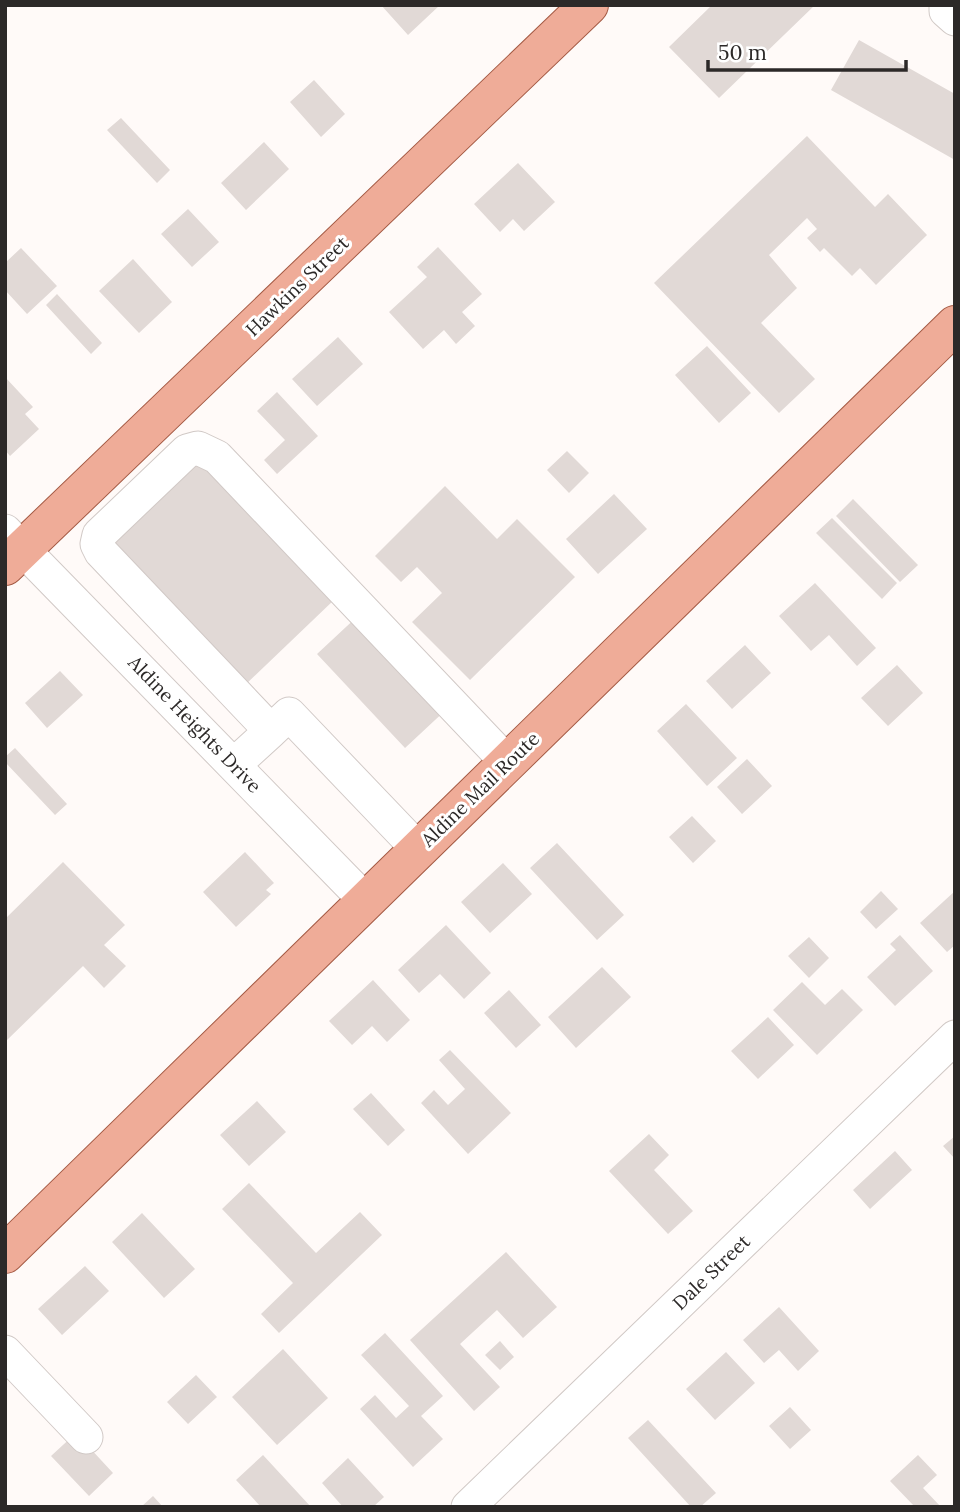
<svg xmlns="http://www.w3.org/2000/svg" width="960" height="1512" viewBox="0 0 960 1512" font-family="Lora,serif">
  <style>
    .building { fill: #e1d9d6 }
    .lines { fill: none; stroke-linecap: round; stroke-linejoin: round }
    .minor-casing { stroke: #d1c9c6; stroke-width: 35 }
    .major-casing { stroke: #a45a44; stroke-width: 40 }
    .minor { stroke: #fff; stroke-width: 33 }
    .major { stroke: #efac98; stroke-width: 38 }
    .labels { text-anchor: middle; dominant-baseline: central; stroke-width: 6; stroke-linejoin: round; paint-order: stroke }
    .street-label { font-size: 19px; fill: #2c2928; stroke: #fff }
  </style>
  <rect width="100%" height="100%" fill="#fffaf8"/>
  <!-- building -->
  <path class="building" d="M381,5H440L408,35Z
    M712,5H815L719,98L669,47Z
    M859,40L955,94V160L831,90Z
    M314,80L345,114L321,137L290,102Z
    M121,118L170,170L157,183L107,130Z
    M807,136L875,207L888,194L927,235L876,285L860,268L852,276L824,248L820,252L807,238L817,229L807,218L769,255L797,288L761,323L815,379L779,413L654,283Z
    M264,142L289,169L246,210L221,183Z
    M518,163L555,202L524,231L513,219L500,232L474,204Z
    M188,209L219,242L192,267L161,234Z
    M438,247L482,294L462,312L475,326L456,344L444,330L423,349L389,312L427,277L417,267Z
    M21,248L57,286L27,314L5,290V263Z
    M133,259L172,302L139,333L99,291Z
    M57,294L102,343L91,354L46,305Z
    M338,337L363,364L317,406L292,379Z
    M707,346L751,393L719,423L675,375Z
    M5,377L33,407L25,414L39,429L10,456L5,450Z
    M277,392L318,436L277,474L264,460L285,440L257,411Z
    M567,451L589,473L569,493L547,470Z
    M201,459L335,599L243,687L109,547Z
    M445,486L497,539L517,519L575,577L470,680L412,622L442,593L417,567L401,582L375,556Z
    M614,494L647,529L598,574L566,539Z
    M853,499L918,565L900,582L836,516Z
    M832,518L897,583L882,599L816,533Z
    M815,583L876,648L857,666L829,635L811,651L779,616Z
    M361,613L449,707L405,748L317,654Z
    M745,645L771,673L732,709L706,681Z
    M897,665L923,693L888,726L861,698Z
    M60,671L83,695L47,728L25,703Z
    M686,704L737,758L707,786L657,731Z
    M15,748L67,804L55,815L5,762V757Z
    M747,759L772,786L742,814L717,787Z
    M692,816L716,841L693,863L669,837Z
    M557,843L624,915L597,940L530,868Z
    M245,852L274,883L266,890L271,894L236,927L203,892Z
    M63,862L125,925L104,945L126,966L104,988L83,966L5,1042V919Z
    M503,863L532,894L490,933L461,902Z
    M881,891L898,909L876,929L860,912Z
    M955,891V945L947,952L920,923Z
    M446,925L491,973L464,999L440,974L419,993L398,970Z
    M900,935L933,971L895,1006L867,977L896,950L890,944Z
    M809,937L829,958L809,978L788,956Z
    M602,967L631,997L576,1048L548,1017Z
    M373,980L410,1020L387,1042L372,1026L352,1045L329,1021Z
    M802,982L825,1005L842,989L863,1010L817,1055L773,1010Z
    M509,990L541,1025L516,1048L484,1013Z
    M768,1017L794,1045L758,1079L731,1051Z
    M450,1050L511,1113L468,1154L421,1103L434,1090L448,1105L465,1089L439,1060Z
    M371,1093L405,1130L388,1146L353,1109Z
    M257,1101L286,1132L249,1166L220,1135Z
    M649,1134L669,1155L654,1170L693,1211L668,1234L609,1171Z
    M955,1136V1159L943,1146Z
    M895,1151L912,1170L870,1209L853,1190Z
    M249,1183L316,1253L360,1212L382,1235L279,1333L261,1314L293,1283L222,1209Z
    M142,1213L195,1269L164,1298L112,1242Z
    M506,1252L557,1307L523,1338L497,1310L460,1344L500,1387L474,1411L410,1340Z
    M85,1266L109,1291L62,1335L38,1309Z
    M779,1307L819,1351L798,1371L779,1350L764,1363L743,1340Z
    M385,1333L443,1396L421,1416L443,1439L413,1467L360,1409L375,1395L396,1418L409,1406L361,1355Z
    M500,1341L514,1357L500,1370L485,1355Z
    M283,1349L328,1398L277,1445L232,1397Z
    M726,1352L755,1383L715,1420L686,1389Z
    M196,1375L217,1397L188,1424L167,1402Z
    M790,1407L811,1430L790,1449L769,1426Z
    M648,1420L716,1493L700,1507H691L628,1438Z
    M76,1433L113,1473L89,1496L51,1456Z
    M263,1455L311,1507H261L236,1480Z
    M918,1455L937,1475L923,1488L941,1507H915L890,1481Z
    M348,1458L384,1497L373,1507H343L322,1483Z
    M153,1496L163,1507H141Z"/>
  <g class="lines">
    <defs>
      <path id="minor" d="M946,5V11L955,19
        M5,531L365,900
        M271,731L289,714L418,849
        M235,764L271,731L101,552L97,544L99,535L187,451L198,448L217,457L507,762
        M5,1352L86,1437
        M468,1507L955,1037"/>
      <path id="major" d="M5,566L589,5
        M5,1254L955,325"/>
    </defs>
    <!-- minor casing -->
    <use href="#minor" class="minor-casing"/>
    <!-- major casing -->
    <use href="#major" class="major-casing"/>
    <!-- minor -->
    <use href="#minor" class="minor"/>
    <!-- major -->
    <use href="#major" class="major"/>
  </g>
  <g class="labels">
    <!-- street labels -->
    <g class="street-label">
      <text transform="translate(297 286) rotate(-44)">Hawkins Street</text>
      <text transform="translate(195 724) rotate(46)">Aldine Heights Drive</text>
      <text transform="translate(480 789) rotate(-44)">Aldine Mail Route</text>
      <text transform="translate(711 1272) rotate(-44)">Dale Street</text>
    </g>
  </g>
  <!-- border -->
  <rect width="960" height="1512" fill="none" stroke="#2c2928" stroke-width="14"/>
  <!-- scale -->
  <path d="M708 60v10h198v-10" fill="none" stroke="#2c2928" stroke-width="3.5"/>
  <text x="718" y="60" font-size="21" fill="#2c2928" stroke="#ffffff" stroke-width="5" paint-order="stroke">50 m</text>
</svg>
